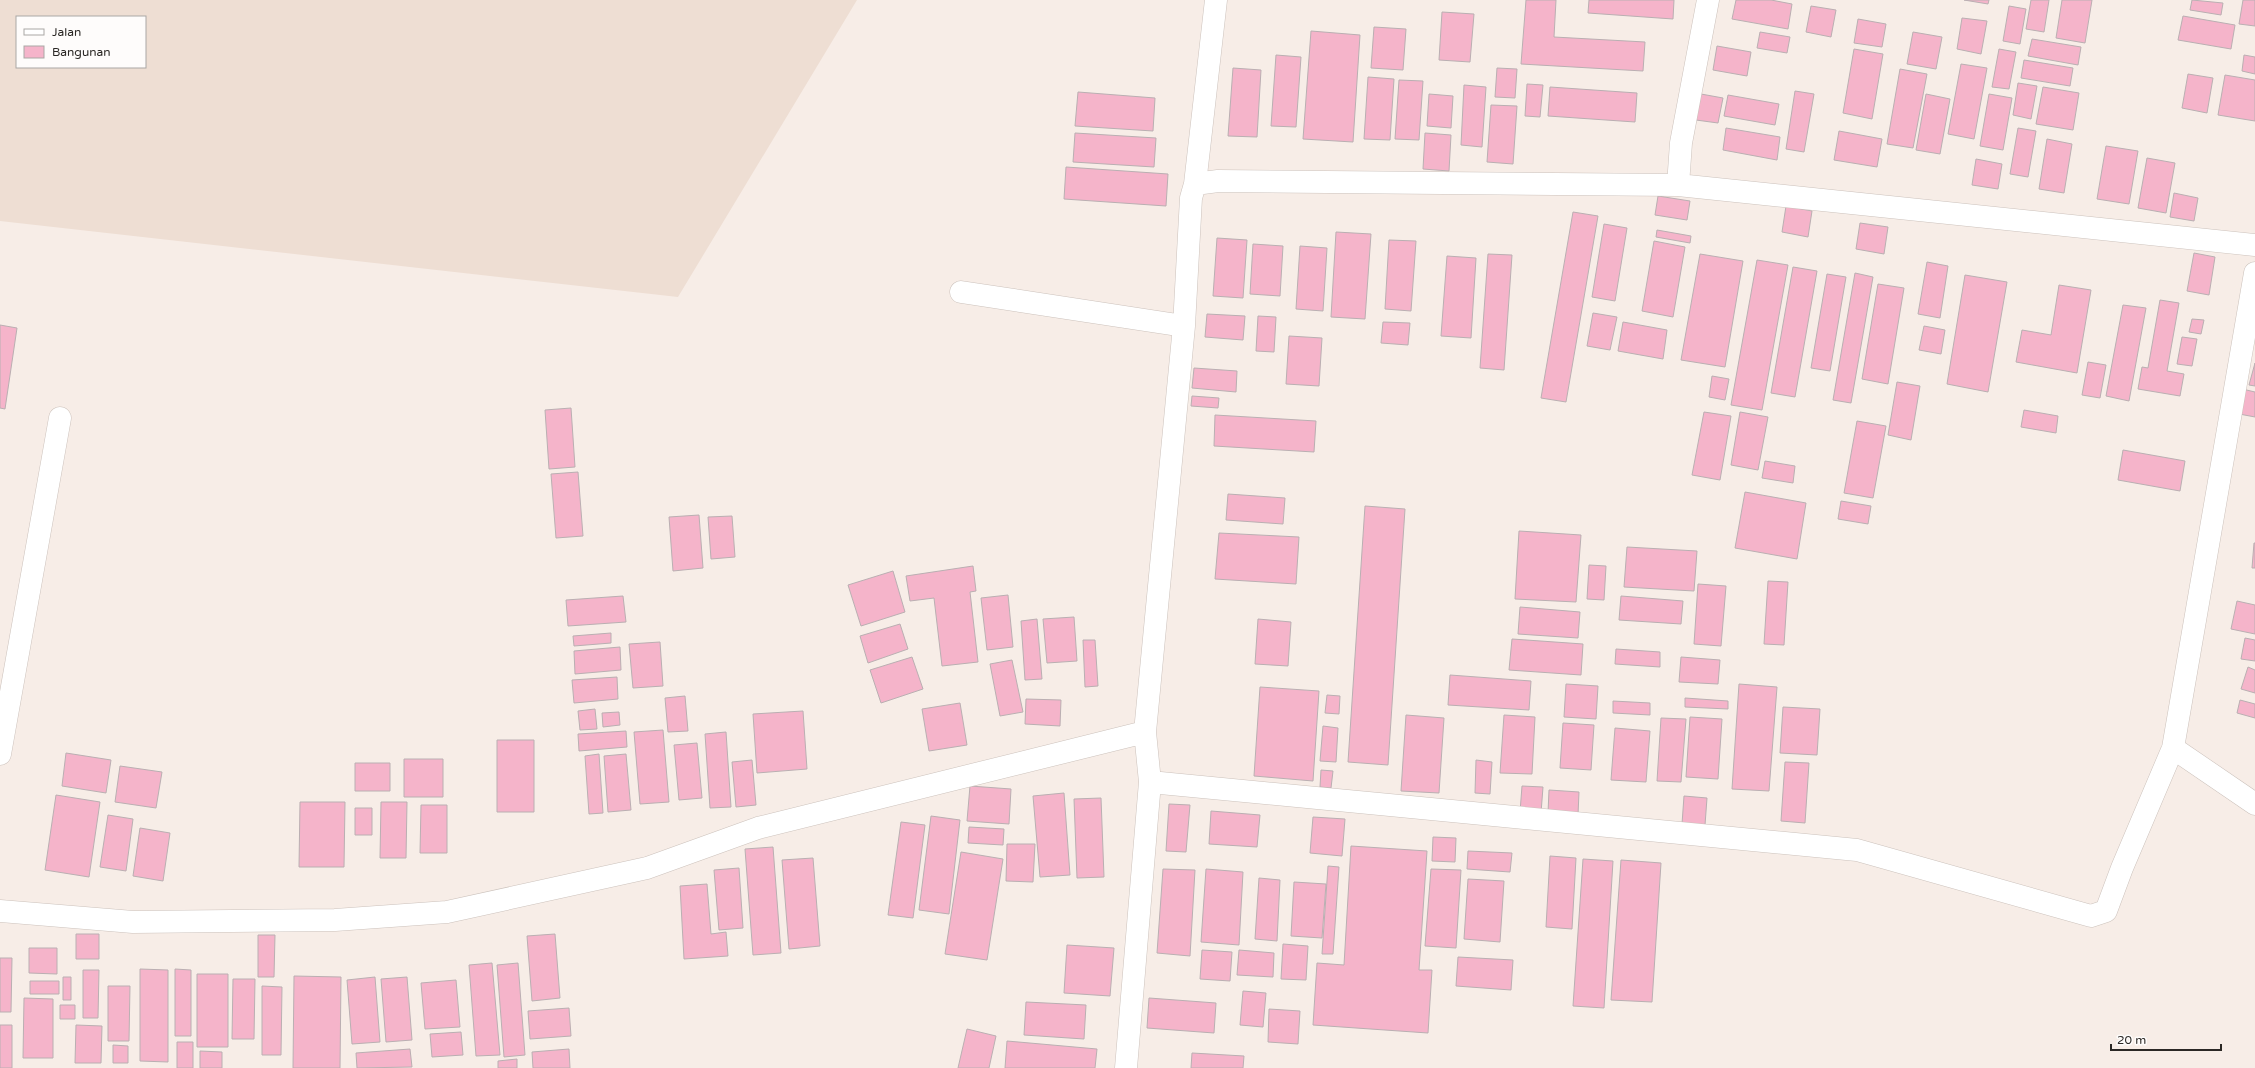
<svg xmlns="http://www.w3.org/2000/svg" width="2255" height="1068" viewBox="0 0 2255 1068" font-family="'Varela Round',sans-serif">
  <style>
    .built { fill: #eeded3; fill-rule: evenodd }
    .building { fill: #f5b4ca; stroke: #baafb2 }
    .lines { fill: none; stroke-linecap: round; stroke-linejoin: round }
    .minor-casing { stroke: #ccc2bc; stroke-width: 23 }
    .minor { stroke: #fff; stroke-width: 22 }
  </style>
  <rect width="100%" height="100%" fill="#f7ede7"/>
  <!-- built -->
  <path class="built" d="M0,0H857L678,297L0,221ZM17,17H145V67H17Z"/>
  <!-- building -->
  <path class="building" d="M1526,0H1556L1554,37L1645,42L1643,71L1521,64Z
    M1589,0H1674L1673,19L1588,13Z
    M1736,0H1771L1792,4L1788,29L1732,19Z
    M1964,0H1989L1988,4Z
    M2031,0H2049L2044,32L2026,29Z
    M2062,0H2092L2085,43L2056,38Z
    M2192,0L2223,3L2221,15L2190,10Z
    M2243,0H2255V26L2239,24Z
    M1811,6L1836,10L1831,37L1806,32Z
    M2009,6L2026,9L2020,44L2003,41Z
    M1442,12L1474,14L1470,62L1439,60Z
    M2183,16L2235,25L2231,49L2178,40Z
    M1962,18L1987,21L1981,54L1957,49Z
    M1858,19L1886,24L1882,47L1854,43Z
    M1374,27L1406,29L1403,70L1371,68Z
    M1311,31L1360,35L1353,142L1303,139Z
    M1760,32L1790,37L1787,53L1757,48Z
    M1913,32L1942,37L1936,69L1907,64Z
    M2032,39L2081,47L2078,65L2028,56Z
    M1717,46L1751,52L1747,76L1713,70Z
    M1854,49L1883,54L1872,119L1843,113Z
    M1999,49L2016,52L2009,89L1992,87Z
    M1276,55L1301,57L1296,127L1271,126Z
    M2244,55L2255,57V74L2242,71Z
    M2024,60L2073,68L2070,86L2021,78Z
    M1961,64L1987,68L1974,139L1948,134Z
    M1233,68L1261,70L1257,137L1228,136Z
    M1497,68L1517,69L1515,98L1495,97Z
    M1900,69L1927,74L1913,148L1887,144Z
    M2188,74L2213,78L2207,113L2182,108Z
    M2225,75L2255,80V121L2218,115Z
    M1368,77L1394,79L1390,140L1364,139Z
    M1399,80L1423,81L1419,140L1395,139Z
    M2018,83L2037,86L2031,119L2013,115Z
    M1527,84L1543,85L1540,117L1525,116Z
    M1464,85L1486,87L1482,147L1461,145Z
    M1550,87L1637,93L1635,122L1548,116Z
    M2043,87L2079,93L2073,130L2036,124Z
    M1795,91L1814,94L1804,152L1786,149Z
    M1078,92L1155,98L1153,131L1075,126Z
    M1429,94L1453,96L1451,128L1427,126Z
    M1701,94L1723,98L1718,123L1696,120Z
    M1926,94L1950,99L1940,154L1916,150Z
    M1989,94L2012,98L2003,150L1980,146Z
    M1728,95L1779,104L1775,125L1724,116Z
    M1491,105L1517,106L1513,164L1487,162Z
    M1726,128L1780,137L1777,160L1723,150Z
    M2018,128L2036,131L2028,177L2010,174Z
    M1839,131L1882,139L1877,167L1834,160Z
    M1075,133L1156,138L1154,167L1073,162Z
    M1425,133L1451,135L1449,171L1423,169Z
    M2047,139L2072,144L2064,193L2039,189Z
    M2106,146L2138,151L2129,204L2097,199Z
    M2147,158L2175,163L2166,213L2138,208Z
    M1976,159L2002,164L1998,189L1972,185Z
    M1066,167L1168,174L1166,206L1064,199Z
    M2174,193L2198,198L2194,221L2170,217Z
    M1658,196L1690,201L1687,220L1655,215Z
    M1786,206L1812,211L1808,237L1782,232Z
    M1573,212L1598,216L1566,402L1541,398Z
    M1860,223L1888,227L1884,254L1856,249Z
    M1604,224L1627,228L1615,301L1592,297Z
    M1657,230L1691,236L1690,243L1656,237Z
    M1336,232L1371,234L1365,319L1331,317Z
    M1217,238L1247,240L1243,298L1213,296Z
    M1389,240L1416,241L1411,311L1385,309Z
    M1654,241L1685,247L1673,317L1642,311Z
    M1253,244L1283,246L1280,296L1250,294Z
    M1300,246L1327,248L1323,311L1296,309Z
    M2194,253L2215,257L2209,295L2187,291Z
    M1488,254L1512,255L1504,370L1480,368Z
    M1700,254L1743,261L1725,367L1681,360Z
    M1447,256L1476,258L1471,338L1441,336Z
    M1757,260L1788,265L1762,410L1731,405Z
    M1927,262L1948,266L1940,318L1918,314Z
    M1793,267L1817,271L1795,397L1771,393Z
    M1855,273L1873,277L1851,403L1833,400Z
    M1827,274L1846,277L1830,371L1811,368Z
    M1965,275L2007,282L1988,392L1947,384Z
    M1878,284L1904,288L1888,384L1862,379Z
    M2059,285L2091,290L2077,373L2016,362L2022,330L2051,335Z
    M2160,300L2179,303L2167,371L2184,374L2180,396L2138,389L2142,367L2148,368Z
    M2123,305L2146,308L2129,401L2106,396Z
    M1593,313L1617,317L1610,350L1587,346Z
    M1207,314L1245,316L1243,340L1205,337Z
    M1258,316L1276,317L1274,352L1256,351Z
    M2192,319L2204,320L2201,334L2189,332Z
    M1383,322L1410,323L1408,345L1381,343Z
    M1623,322L1667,330L1663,359L1618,351Z
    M0,325L17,328L5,409L0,408Z
    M1924,326L1945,330L1941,354L1919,350Z
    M1289,336L1322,338L1319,386L1286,384Z
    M2182,337L2197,339L2192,366L2177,364Z
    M2088,362L2106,365L2100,398L2082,395Z
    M2255,363V386L2249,385Z
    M1194,368L1237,371L1236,392L1192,388Z
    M1712,376L1729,379L1725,400L1709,397Z
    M1897,382L1920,386L1911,440L1888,435Z
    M2238,388L2255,392V417L2234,413Z
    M1192,396L1219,398L1218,408L1191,406Z
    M571,408L575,467L549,469L545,410Z
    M2024,410L2058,416L2056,433L2021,427Z
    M1704,412L1731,416L1720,480L1692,475Z
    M1740,412L1768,417L1758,470L1731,465Z
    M1215,415L1316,421L1314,452L1214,446Z
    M1857,421L1886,426L1873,498L1844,493Z
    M2123,450L2185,461L2180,491L2118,480Z
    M1765,461L1795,466L1793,483L1762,478Z
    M578,472L583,536L556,538L551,474Z
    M1745,492L1806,503L1797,559L1735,548Z
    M1228,494L1285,498L1283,524L1226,520Z
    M1841,501L1871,506L1868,524L1838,519Z
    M1365,506L1405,509L1388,765L1348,762Z
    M699,515L703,568L673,571L669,517Z
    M732,516L735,557L711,559L708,517Z
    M1519,531L1581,535L1576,602L1515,599Z
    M1219,533L1299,537L1296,584L1215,579Z
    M2254,543H2255V568H2252Z
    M1627,547L1697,551L1694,591L1624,587Z
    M1589,565L1606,566L1604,600L1587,599Z
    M973,566L976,591L970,592L978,662L942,666L934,598L910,601L906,576Z
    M893,571L905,612L861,626L848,585Z
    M1768,581L1788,582L1784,645L1764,644Z
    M1698,584L1726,586L1721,646L1694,644Z
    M1008,595L1013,647L987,650L981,598Z
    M623,596L626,622L568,626L566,600Z
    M1621,596L1683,601L1681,624L1619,620Z
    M2237,601L2255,605V634L2231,629Z
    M1520,607L1580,612L1578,638L1518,634Z
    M1074,617L1077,661L1047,663L1043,619Z
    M1037,619L1042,679L1025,680L1021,621Z
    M1258,619L1291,622L1288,666L1255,664Z
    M900,624L908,649L868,663L860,636Z
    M611,633V643L574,646L573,636Z
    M2245,638L2255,640V661L2241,659Z
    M1512,639L1583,644L1581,675L1509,670Z
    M1083,640H1095L1098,686L1085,687Z
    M660,642L663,686L633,688L629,644Z
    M620,647L621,670L575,674L574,651Z
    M1616,649L1660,652V667L1615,664Z
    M912,657L923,689L881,703L870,670Z
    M1681,657L1720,660L1718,684L1679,682Z
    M1012,660L1023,712L1000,716L990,664Z
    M2248,667L2255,670V693L2241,689Z
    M1450,675L1531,681L1529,710L1448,705Z
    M617,677L618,699L574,703L572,680Z
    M1566,684L1598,686L1596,719L1564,717Z
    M1739,684L1777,687L1769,791L1732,789Z
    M1260,687L1319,691L1313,781L1254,776Z
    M1327,695L1340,696L1339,714L1325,713Z
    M685,696L688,731L668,732L665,698Z
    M1685,698L1728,701V709L1685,707Z
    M1026,699L1061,700L1060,726L1025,724Z
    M2240,700L2255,704V718L2237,713Z
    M1613,701L1650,703V715L1613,713Z
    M960,703L967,745L929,751L922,709Z
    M1783,707L1820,709L1817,755L1780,753Z
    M595,709L597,729L580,730L578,711Z
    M803,711L807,769L757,773L753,714Z
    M619,712L620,725L603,727L602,713Z
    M1406,715L1444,718L1439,793L1401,791Z
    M1504,715L1535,717L1532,774L1500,773Z
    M1690,717L1722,719L1718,779L1686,777Z
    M1661,718L1686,719L1681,782L1657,781Z
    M1563,723L1594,725L1591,770L1560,768Z
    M1323,726L1338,728L1336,762L1320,761Z
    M1615,728L1650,731L1646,782L1611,780Z
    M663,730L669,802L640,804L634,732Z
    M626,731L627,747L579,751L578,734Z
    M726,732L731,807L710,808L705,734Z
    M497,740H534V812H497Z
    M697,743L702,798L679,800L674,745Z
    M66,753L111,760L106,793L62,786Z
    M599,754L603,813L589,814L585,756Z
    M626,754L631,810L608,812L604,756Z
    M404,759H443V797H404Z
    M752,760L756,805L736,807L732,762Z
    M1476,760L1492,762L1490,794L1475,793Z
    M1785,762L1809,763L1805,823L1781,821Z
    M355,763H390V791H355Z
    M120,766L162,772L156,808L115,802Z
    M1321,770L1333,771L1331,788L1320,787Z
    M970,786L1011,789L1009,824L967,821Z
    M1522,786L1543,787L1541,813L1520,812Z
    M1549,790L1579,792L1578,815L1548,813Z
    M1064,793L1070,875L1040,877L1033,796Z
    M56,795L100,802L89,877L45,870Z
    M1684,796L1707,798L1705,825L1682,824Z
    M1101,798L1104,877L1077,878L1074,799Z
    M300,802H345L344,867H299Z
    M381,802H407L406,858H380Z
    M1169,804L1190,805L1186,852L1166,851Z
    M421,805H447V853H420Z
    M355,808H372V835H355Z
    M1211,811L1260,815L1257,847L1209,844Z
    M108,815L133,819L126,871L100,867Z
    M931,816L960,820L949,914L919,910Z
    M1313,817L1345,819L1342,856L1310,853Z
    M901,822L925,825L913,918L888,915Z
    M969,827L1004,829L1003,845L968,843Z
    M140,828L170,833L163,881L133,876Z
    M1433,837L1456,838L1455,862L1432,861Z
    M1007,844H1035L1033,882L1006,881Z
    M1351,846L1427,851L1419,970H1432L1428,1033L1313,1025L1317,963L1344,965Z
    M773,847L781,953L753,955L745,849Z
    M1468,851L1512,853L1510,872L1467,869Z
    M961,852L1003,859L987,960L945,954Z
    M1550,856L1576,858L1572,929L1546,927Z
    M813,858L820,946L789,949L782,860Z
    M1583,859L1613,861L1604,1008L1573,1006Z
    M1621,860L1661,863L1652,1002L1611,1000Z
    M1328,866L1339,867L1333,954H1322Z
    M739,868L743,928L719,930L714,870Z
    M1163,869L1195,870L1190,956L1157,953Z
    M1206,869L1243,872L1239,945L1201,942Z
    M1431,869L1461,870L1456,948L1425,946Z
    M1259,878L1280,880L1277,941L1255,939Z
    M1468,879L1504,881L1500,942L1464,939Z
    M1294,882L1326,884L1322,938L1291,936Z
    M707,884L711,934L726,932L728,956L684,959L680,886Z
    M76,934H99V959H76Z
    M555,934L560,998L532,1001L527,936Z
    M258,935H275L274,977H258Z
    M1283,944L1308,946L1306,980L1281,979Z
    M1067,945L1114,948L1110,996L1064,993Z
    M29,948H57V974L29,973Z
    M1202,950L1232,952L1230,981L1200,979Z
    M1239,950L1274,953L1273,977L1237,975Z
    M1458,957L1513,960L1511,990L1456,986Z
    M0,958H12L11,1012H0Z
    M492,963L500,1055L476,1056L469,965Z
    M518,963L525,1055L504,1057L497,965Z
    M140,969L168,970V1062L140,1061Z
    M175,969L191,970V1036H175Z
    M83,970H99L98,1018H83Z
    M197,974H228V1047H197Z
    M294,976L341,977L340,1068H293Z
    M63,977H71V1000H63Z
    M375,977L380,1042L352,1044L347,980Z
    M407,977L412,1040L386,1042L381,979Z
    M233,979H255L254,1039H232Z
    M456,980L460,1027L425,1029L421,983Z
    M30,981H59V994H30Z
    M108,986H130L129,1041H108Z
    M262,986L282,987L281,1055H262Z
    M1243,991L1266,993L1263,1027L1240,1025Z
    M24,998L53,999V1058H23Z
    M1149,998L1216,1003L1214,1033L1147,1028Z
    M1026,1002L1086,1005L1084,1039L1024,1035Z
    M60,1005H75V1019H60Z
    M569,1008L571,1036L530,1039L528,1011Z
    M1269,1009L1300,1011L1298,1044L1268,1042Z
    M0,1025H12V1068H0Z
    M76,1025L102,1026L101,1063H75Z
    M967,1029L996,1036L989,1068H958Z
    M461,1032L463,1055L432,1057L430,1034Z
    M1007,1041L1097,1049L1095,1068H1005Z
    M177,1042H193V1068H177Z
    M113,1045L128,1046V1063H113Z
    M410,1049L412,1067L357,1068L356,1053Z
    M569,1049L570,1068H533L532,1052Z
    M200,1051L222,1052V1068H200Z
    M1192,1053L1244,1056L1243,1068H1191Z
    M517,1059V1068H498V1061Z"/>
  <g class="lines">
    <defs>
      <path id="minor" d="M1195,184L1216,0
        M1678,185L2255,245
        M961,292L1184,326
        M2173,748L2255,804
        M0,754L60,418
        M1150,782L1857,850L2091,916L2106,911L2122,868L2173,748L2255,273
        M0,911L133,922L335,920L447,912L647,868L758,828L1145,732L1184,326L1191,198L1195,184L1218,181L1678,185L1681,143L1708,0
        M1126,1068L1150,782L1145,732"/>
    </defs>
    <!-- minor casing -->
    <use href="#minor" class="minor-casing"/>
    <!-- minor -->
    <use href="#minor" class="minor"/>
  </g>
  <!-- legend -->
  <rect x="16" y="16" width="130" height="52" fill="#fefcfb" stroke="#aaa7a5"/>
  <rect x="24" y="29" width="20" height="6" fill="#ffffff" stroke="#aaa7a5"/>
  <text x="52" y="36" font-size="12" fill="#2b2825">Jalan</text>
  <rect x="24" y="46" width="20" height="12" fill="#f5b4ca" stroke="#aaa7a5"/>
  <text x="52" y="56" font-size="12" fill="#2b2825">Bangunan</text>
  <!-- scale -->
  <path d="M2111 1044v6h110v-6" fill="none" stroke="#2b2825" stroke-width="2"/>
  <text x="2117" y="1044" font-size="12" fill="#2b2825" stroke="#fefcfb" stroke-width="3" paint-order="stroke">20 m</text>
</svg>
